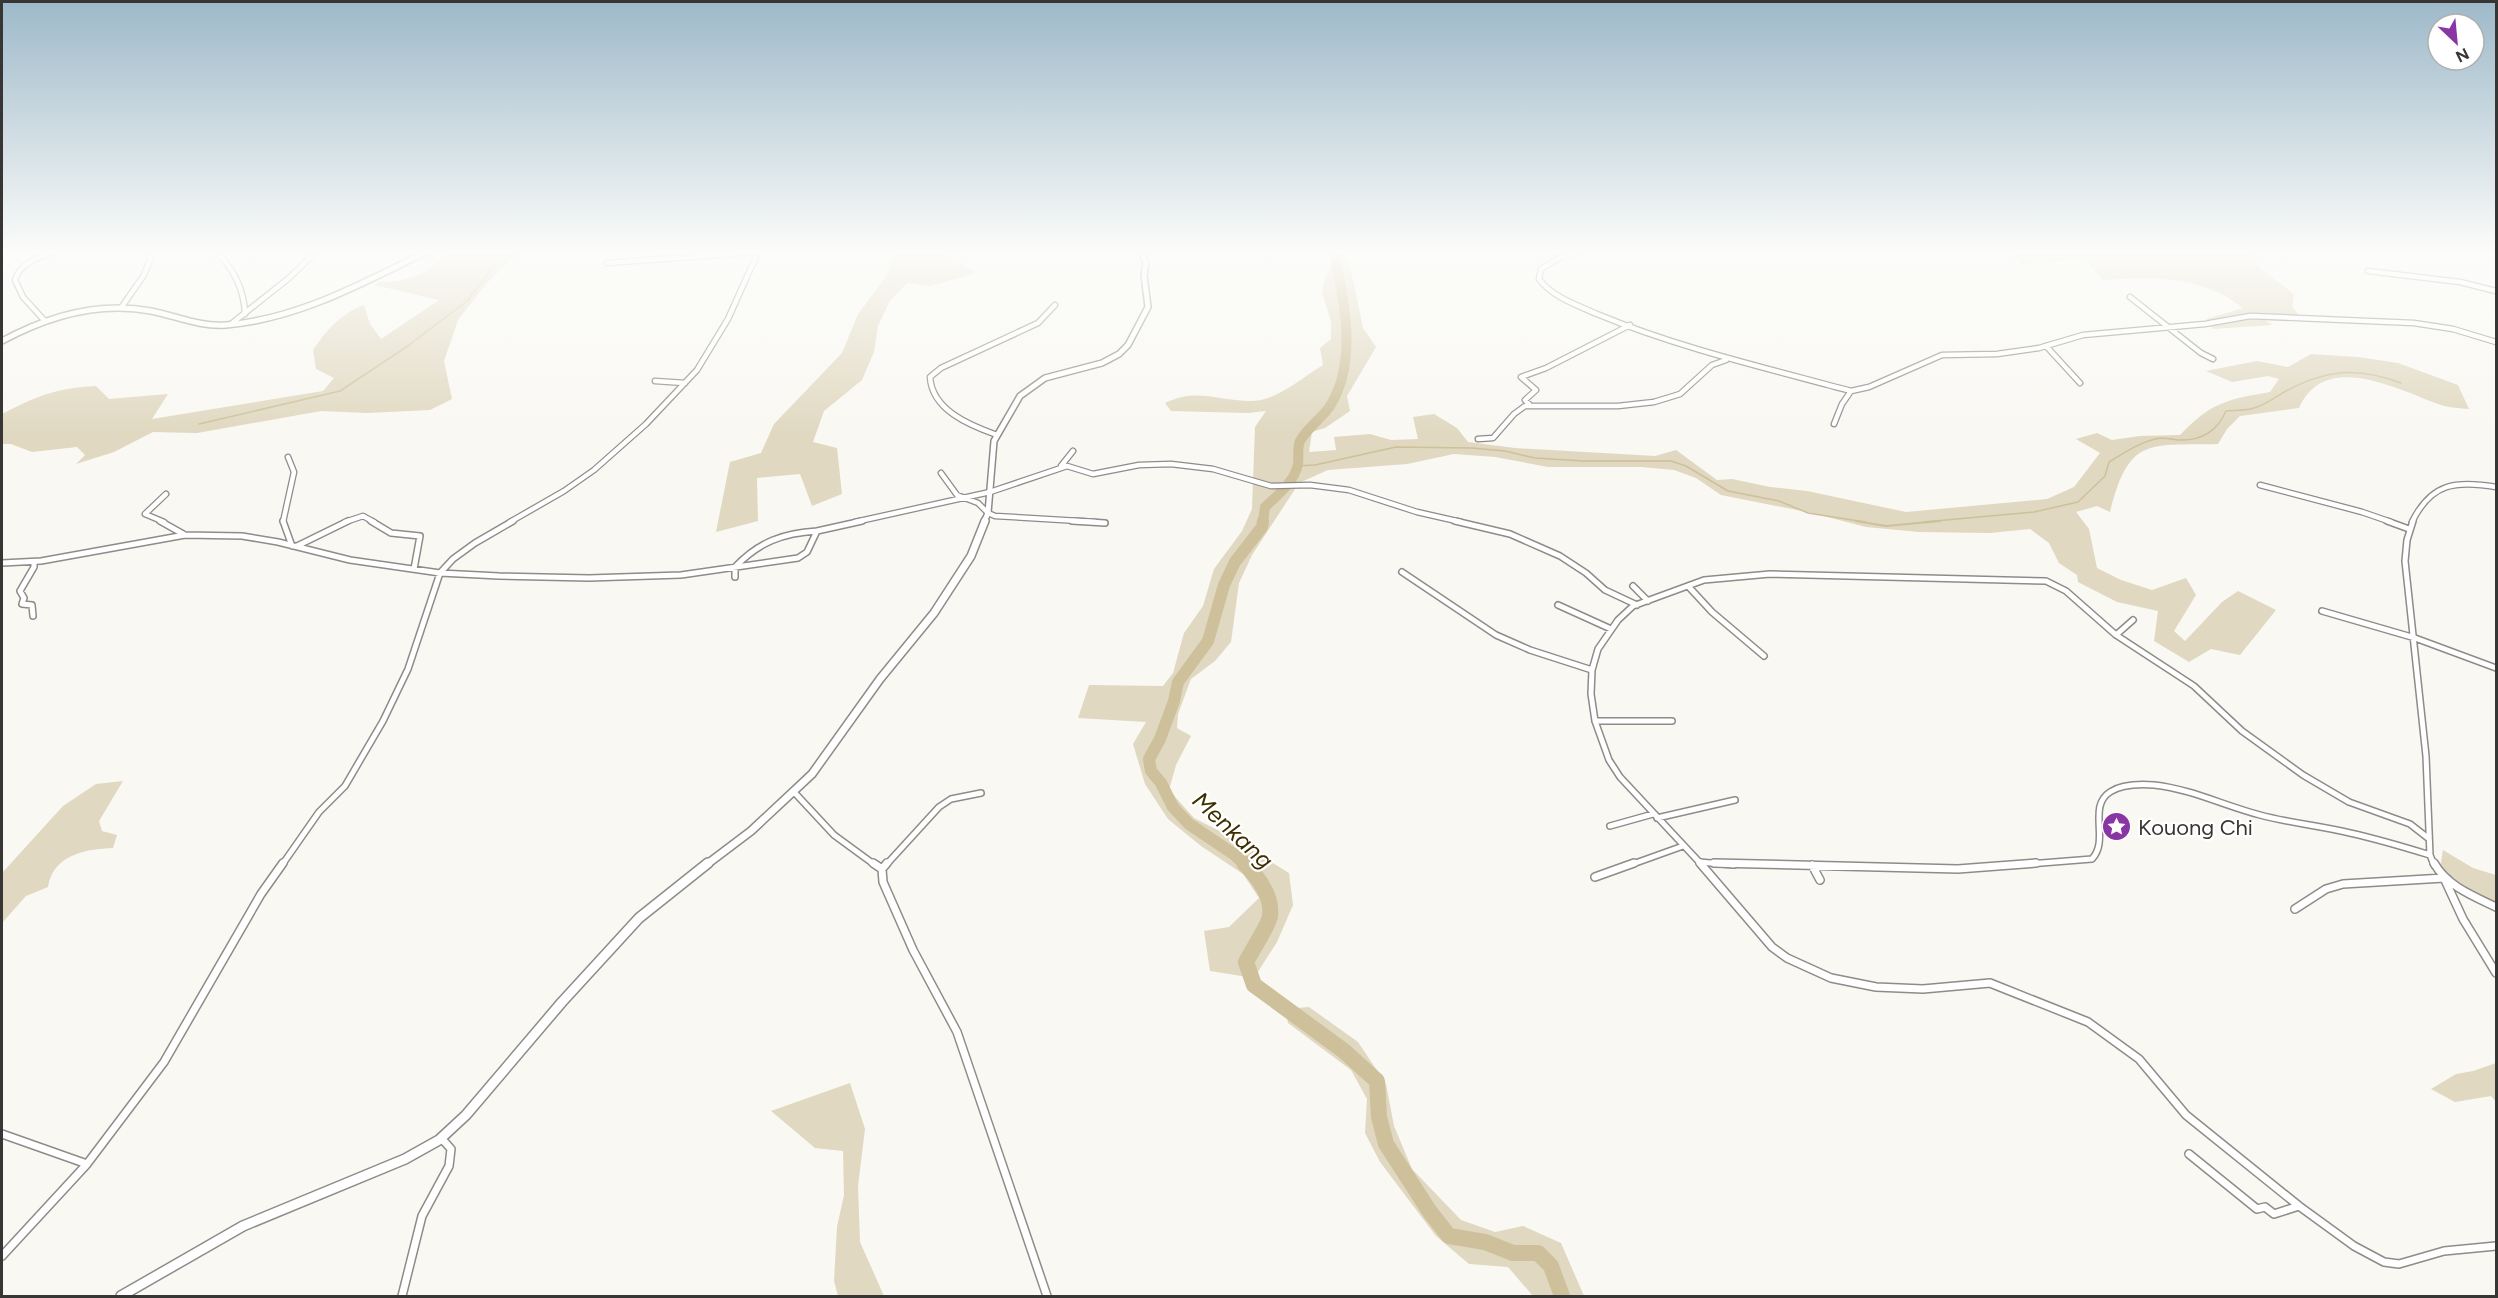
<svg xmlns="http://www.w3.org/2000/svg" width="2498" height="1298" viewBox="0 0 2498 1298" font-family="Figtree,sans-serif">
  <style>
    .green { fill: #e0d8c0 }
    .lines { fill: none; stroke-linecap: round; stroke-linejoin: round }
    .stream-far1 { stroke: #cdc09a; stroke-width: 1.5 }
    .stream { stroke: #cdc09a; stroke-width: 2 }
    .river-far2 { stroke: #cdc09a; stroke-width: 10 }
    .river-far1 { stroke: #cdc09a; stroke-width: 12 }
    .river { stroke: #cdc09a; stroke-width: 16 }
    .minor-far2-casing { stroke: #8e8c88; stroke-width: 7 }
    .minor-far1-casing { stroke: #8e8c88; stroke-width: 8 }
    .minor-casing { stroke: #8e8c88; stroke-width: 10 }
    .tertiary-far2-casing { stroke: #8e8c88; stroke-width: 8 }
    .tertiary-far1-casing { stroke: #8e8c88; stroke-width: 10 }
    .tertiary-casing { stroke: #8e8c88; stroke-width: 12 }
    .minor-far2 { stroke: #fff; stroke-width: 4.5 }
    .minor-far1 { stroke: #fff; stroke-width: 5 }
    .minor { stroke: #fff; stroke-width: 7 }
    .tertiary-far2 { stroke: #fff; stroke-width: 5 }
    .tertiary-far1 { stroke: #fff; stroke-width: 7 }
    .tertiary { stroke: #fff; stroke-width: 9 }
    .labels { text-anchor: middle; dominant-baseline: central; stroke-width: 4.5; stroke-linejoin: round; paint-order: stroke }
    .poi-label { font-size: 22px; fill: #373634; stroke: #fff; text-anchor: start }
    .water-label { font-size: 24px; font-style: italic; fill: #3d2e00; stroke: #fff }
  </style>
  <rect width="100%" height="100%" fill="#f9f8f3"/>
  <!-- green -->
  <path class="green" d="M450,252H519L486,284L458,320L444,361L452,399L430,410L367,413L321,411L197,433L153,432L114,452L76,464L85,455L77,447L32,452L11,444H2V414C37,396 56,388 96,386L109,399L168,394L152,419L323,391L334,378L316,369L313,350C326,331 341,313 364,305L370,324L381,339L439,300L375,285L378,282C415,281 423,275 450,252Z
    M894,252H942L977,273L930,286L907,283L890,301L878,326L874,352L862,380L824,411L813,442L837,448L842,494L812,506L800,474L757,478L758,521L716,532L730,462L761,453L774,424L842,353L858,314L886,277Z
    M1332,252H1347L1363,328L1376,347L1347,396L1350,411L1325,428L1312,432L1309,452L1336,450L1334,437L1370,434L1391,440L1418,439L1413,417L1434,414L1457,428L1468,442L1515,448L1655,456L1676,450L1717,480L1732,479L1770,487L1807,491L1906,512L2047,499L2074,487L2100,453L2076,439L2097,433L2112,440L2140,436L2180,435C2212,402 2225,400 2270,392L2279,379L2268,376L2232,382L2206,371L2257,361L2288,367L2311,354L2358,357L2398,363L2458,385L2469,409C2460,408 2450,408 2441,405C2399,390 2325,349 2299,408L2240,416L2227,429L2218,444C2150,446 2129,435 2110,512L2097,506L2076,512L2089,529L2097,568L2121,580L2152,590L2186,578L2196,595L2174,631L2185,641L2222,602L2238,591L2276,610L2240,655L2211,649L2189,662L2154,641L2158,611L2117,602L2078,582L2077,575L2059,563L2049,543L2030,529L1990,533L1919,532L1866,527L1812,513L1721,495L1696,478L1674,470L1641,467H1548L1495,457L1454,454L1407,464L1328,470L1299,483L1252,555L1239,583L1231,642L1215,661L1191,679L1178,714L1177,728L1191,736L1176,765L1169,790L1194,818L1233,838L1289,873L1293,905L1277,942L1254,978L1210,971L1204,931L1229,927L1259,898L1243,874L1201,846L1168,819L1145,784L1133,744L1146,722L1078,718L1089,685L1163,686L1173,673L1184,633L1203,606L1214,569L1242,531L1252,509L1255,427L1266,411L1248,413L1171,411L1165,403C1197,388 1215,400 1248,401C1276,402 1300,379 1323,365L1320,348L1331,339V321L1322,293L1325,277L1334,260Z
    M2011,252H2251L2261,269L2294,294L2292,306L2300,317L2258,315L2272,325L2213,329L2206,319L2243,308C2202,275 2153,277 2103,280L2083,259L2021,265Z
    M123,781L99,821L102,831L117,835L113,848C85,849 53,855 48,887L26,896L2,923V873L63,806L96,784Z
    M2443,850L2473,868L2496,875V907L2440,869Z
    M1309,1007L1358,1042L1386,1084L1394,1126L1412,1169L1461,1220L1495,1232L1523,1226L1561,1243L1584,1296H1533L1508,1267L1469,1264L1436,1236L1380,1162L1365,1133L1367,1099L1351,1070L1288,1023L1285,1009Z
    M2496,1063V1102L2491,1096L2455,1102L2431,1089L2456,1074L2473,1071Z
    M850,1083L865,1129L858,1186L860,1242L884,1296H838L834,1281L837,1227L844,1195L843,1151L815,1148L771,1111Z"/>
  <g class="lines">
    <!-- stream-far1 -->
    <path class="stream-far1" d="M199,424L340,391L405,348L467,301L506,252
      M1298,466L1315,465L1396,447L1472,448L1505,451L1535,458L1584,461H1671L1686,466L1728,491L1779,501L1808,513L1865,522
      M1924,522L2034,512L2078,502L2105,476L2109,462C2124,453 2138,443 2155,439C2163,437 2170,439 2178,440C2201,441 2217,432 2226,411C2235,410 2245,411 2254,408C2266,405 2275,397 2286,391C2327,369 2358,367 2401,383"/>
    <!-- stream -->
    <path class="stream" d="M1856,521L1886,526L1940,521"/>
    <!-- river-far2 -->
    <path class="river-far2" d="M1263,522L1265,507C1277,496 1295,481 1298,464C1299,456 1297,448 1300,441C1308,427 1322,418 1330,406C1358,362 1344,299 1334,252"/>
    <!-- river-far1 -->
    <path class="river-far1" d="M1245,865L1235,855L1189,824L1173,807L1161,783L1151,771L1149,759L1160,739L1174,701L1178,682L1208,641L1224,585L1235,562L1262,527L1263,521"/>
    <!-- river -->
    <path class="river" d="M1244,863C1257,876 1273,895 1270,916C1269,925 1251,952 1246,962L1254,985L1344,1051L1377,1081L1379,1117L1386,1144L1430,1212L1449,1236L1485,1242L1513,1253H1538L1551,1266L1562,1296"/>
    <defs>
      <path id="minor-far2" d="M216,252C234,269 244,289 245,314
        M1577,252L1559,258L1541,269L1539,279C1552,297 1577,305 1597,314C1679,348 1766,368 1851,391L1869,387L1942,355L1997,354L2039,348L2083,335L2205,324L2250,316L2414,323L2453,329L2496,342
        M607,263L758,252
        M2368,271L2460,282L2496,291
        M2130,297L2201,353L2213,359
        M121,308L144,275L153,252
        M44,320L23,297L15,280C20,263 38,258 53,252
        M231,324L289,278L316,252
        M2046,346L2080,383
        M655,381L685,383
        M1529,404L1525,400L1536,390L1521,377L1546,368L1630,325
        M1834,424L1842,404L1851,391
        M997,435C969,425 932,410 930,377L941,368L1038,323L1055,305
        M1478,439L1493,438L1514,414L1525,406H1618L1654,402L1680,394L1712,365L1726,360
        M1061,466L1073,451
        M941,473L957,495L978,503L988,513L995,516L1096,522
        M2260,485L2362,512L2391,522
        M164,522L145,514L166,494
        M283,522L294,472L288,457
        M345,522L363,516L374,522
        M510,522L564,491L594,470L646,424L697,370L728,319L758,252
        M855,522L990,492L1067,466L1093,474L1139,465L1171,464L1213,469L1271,486L1310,485L1349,490L1417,512L1461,522
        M2412,522C2431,483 2456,480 2496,487"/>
      <path id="minor-far1" d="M160,521L185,535
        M283,521L292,546
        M371,521L391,533L420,536L414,569
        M1072,521L1105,523
        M1455,521L1510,534L1560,556L1586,573L1605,590L1637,605
        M2387,521L2409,529
        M2413,521L2407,540L2405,561L2426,756L2430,855L2434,865
        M297,546L348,521
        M2,563L41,561L185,535L242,536L278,542L350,560L440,573L499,576L589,578L681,575L798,558L807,552L817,531L862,521
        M1402,572L1496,635L1530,650L1592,670
        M735,577V567C759,542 783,533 817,531
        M1633,586L1648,601
        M1688,586L1712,612L1764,656
        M1558,605L1611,629
        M2322,611L2415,638L2496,668
        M33,616L32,605L22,604L24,598L20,591L34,567V562
        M2116,635L2133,620
        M1595,721H1672
        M794,792L834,835L875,865
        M1657,818L1735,800
        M1610,826L1653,814
        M1699,862L1734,865
        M282,865L319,812L345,786L383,721L408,669L440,573L453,559L475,543L513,521
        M886,865L939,807L951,799L981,793
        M1630,865L1683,846
        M1702,865L1620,777L1609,760L1595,721L1591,694L1592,670L1598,649L1618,620L1633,606L1704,580L1770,574L2046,581L2066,591L2116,635L2194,686L2242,731L2303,775L2349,802L2410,824L2428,838
        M2016,865L2092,859C2110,840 2087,807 2110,792C2122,784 2140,784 2154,785C2191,789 2225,806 2260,815C2290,823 2321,826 2350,833C2377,839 2404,847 2430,855"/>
      <path id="minor" d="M873,863L882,869
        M887,863L882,869L883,882L913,950L957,1032L1047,1296
        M1700,863L1772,947L1787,958L1831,978L1876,987L1923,989L1990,983L2088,1022L2139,1059L2186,1115L2299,1206L2354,1246L2384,1262L2399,1264L2444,1251L2496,1246
        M1714,863L1958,869L2036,863
        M2434,863C2447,886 2473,896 2496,907
        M1812,865L1820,880
        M1595,877L1634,863
        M2295,909L2326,889L2343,884L2444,878L2463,919L2496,973
        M2,1134L87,1164
        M2189,1154L2257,1209L2265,1207L2274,1214L2299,1206
        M2,1256L87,1164L164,1062L261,894L283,863
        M402,1296L422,1216L449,1166L451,1149L443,1140H439"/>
      <path id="tertiary-far2" d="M2,341C48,316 98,301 151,311C176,316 200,327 226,325C298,319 363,283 426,252
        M984,522L988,513L994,441L1020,396L1045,378L1102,363L1119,354L1128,345L1148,307L1144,275L1146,263L1141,252"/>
      <path id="tertiary-far1" d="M706,865L751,831L812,774L880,679L934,613L971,556L985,521"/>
      <path id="tertiary" d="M121,1296L243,1226L405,1159L439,1140L466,1115L562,1002L639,918L708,863"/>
    </defs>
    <!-- minor-far2 casing -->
    <use href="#minor-far2" class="minor-far2-casing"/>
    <!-- minor-far1 casing -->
    <use href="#minor-far1" class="minor-far1-casing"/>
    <!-- minor casing -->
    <use href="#minor" class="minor-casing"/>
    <!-- tertiary-far2 casing -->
    <use href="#tertiary-far2" class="tertiary-far2-casing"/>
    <!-- tertiary-far1 casing -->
    <use href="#tertiary-far1" class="tertiary-far1-casing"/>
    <!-- tertiary casing -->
    <use href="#tertiary" class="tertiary-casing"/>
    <!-- minor-far2 -->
    <use href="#minor-far2" class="minor-far2"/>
    <!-- minor-far1 -->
    <use href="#minor-far1" class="minor-far1"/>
    <!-- minor -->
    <use href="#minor" class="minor"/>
    <!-- tertiary-far2 -->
    <use href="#tertiary-far2" class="tertiary-far2"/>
    <!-- tertiary-far1 -->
    <use href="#tertiary-far1" class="tertiary-far1"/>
    <!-- tertiary -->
    <use href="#tertiary" class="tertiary"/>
  </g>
  <!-- sky -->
  <linearGradient id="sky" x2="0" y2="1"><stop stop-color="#9db9c9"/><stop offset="0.58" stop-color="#fcfcfa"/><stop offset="1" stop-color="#fcfcfa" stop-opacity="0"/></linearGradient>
  <rect width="2498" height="434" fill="url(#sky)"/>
  <!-- icons -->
  <defs>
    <symbol id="sight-disc" viewBox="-11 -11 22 22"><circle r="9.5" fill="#8935a3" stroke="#fff"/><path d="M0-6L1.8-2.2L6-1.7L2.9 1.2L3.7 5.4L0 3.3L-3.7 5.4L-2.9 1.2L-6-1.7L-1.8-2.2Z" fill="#fff"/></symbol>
  </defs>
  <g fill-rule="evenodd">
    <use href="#sight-disc" x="2100" y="810" width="33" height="33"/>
  </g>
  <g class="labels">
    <!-- poi labels -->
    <g class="poi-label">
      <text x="2138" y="827">Kouong Chi</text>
    </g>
    <!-- water labels -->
    <g class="water-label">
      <text transform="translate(1233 830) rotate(43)">Menkang</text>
    </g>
  </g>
  <!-- border -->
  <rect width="2498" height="1298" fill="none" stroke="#373634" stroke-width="6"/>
  <!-- north arrow -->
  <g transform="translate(2456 42) rotate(154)"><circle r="28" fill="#ffffff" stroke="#afafae" stroke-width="1.5"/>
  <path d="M0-4.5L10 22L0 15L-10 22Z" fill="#8935a3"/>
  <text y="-9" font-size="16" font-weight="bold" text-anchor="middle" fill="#373634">N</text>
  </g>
</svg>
